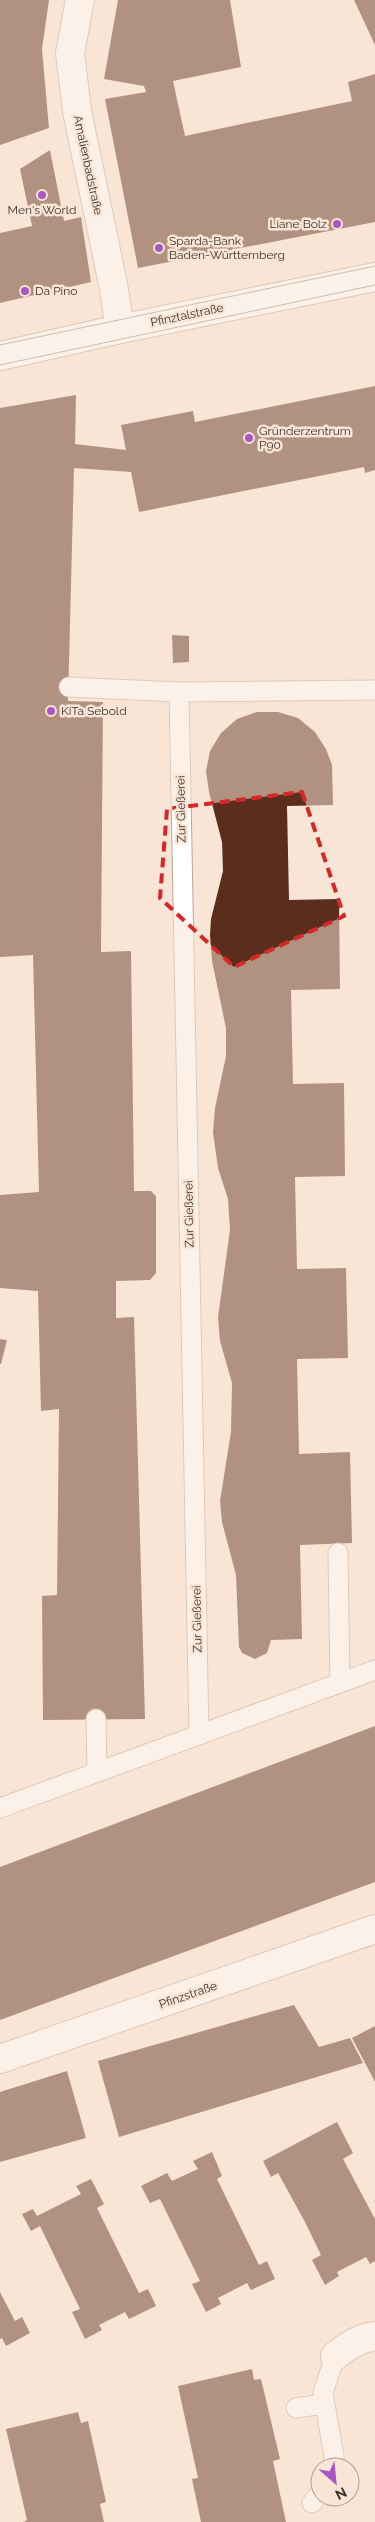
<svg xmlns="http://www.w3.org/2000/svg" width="375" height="2522" viewBox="0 0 375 2522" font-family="Raleway,sans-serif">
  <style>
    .building { fill: #5a2d1c }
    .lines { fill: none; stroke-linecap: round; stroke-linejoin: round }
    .lane-casing { stroke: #baa798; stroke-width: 21 }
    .street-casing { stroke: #baa798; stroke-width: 30 }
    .secondary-casing { stroke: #baa798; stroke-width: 30 }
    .lane { stroke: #fff; stroke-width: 19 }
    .street { stroke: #fff; stroke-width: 28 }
    .secondary { stroke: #fff; stroke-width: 28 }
    .tram { stroke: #97897e; stroke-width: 1 }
    .marked { fill: none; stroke: #d62828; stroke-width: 4; stroke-dasharray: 10 6; stroke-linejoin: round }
    .poi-dot { fill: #a855c5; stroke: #f9e5d5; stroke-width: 2 }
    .labels { text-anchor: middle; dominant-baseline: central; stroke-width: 5; stroke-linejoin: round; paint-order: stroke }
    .street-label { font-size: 12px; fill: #3a322c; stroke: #f9e5d5 }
    .poi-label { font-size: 12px; fill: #3a322c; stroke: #f9e5d5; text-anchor: start }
  </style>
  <rect width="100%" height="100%" fill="#f9e5d5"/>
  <!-- building -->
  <path class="building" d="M0,0H49L42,49L49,128L0,145Z
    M118,0H230L241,67L173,81L185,136L352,101L348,82L375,74V222L138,268L105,99L146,92L144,86L104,79Z
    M354,0H375V45Z
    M50,150L64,221L81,217L91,282L0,303V233L32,226L20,169Z
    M375,386V470L365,473L364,467L139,512L131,472L74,468L68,701L103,702L101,952L131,951L134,1191H151L156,1196V1273L150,1280L116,1281V1318L134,1317L145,1719L43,1720L42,1596L57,1595L59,1409L41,1411L38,1291L0,1288V1195L39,1192L33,955L0,957V408L76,395L75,444L126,450L121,425L193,411L195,422Z
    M172,635L189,636V662L173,663Z
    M257,712H278L298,718L315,732L326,749L332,765L333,805L287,806L289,900L339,899L340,989L291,990L293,1084L344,1083L345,1176L295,1177L297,1269L346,1268L348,1358L297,1359L299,1454L350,1452L352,1543L300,1545L302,1639L271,1640L267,1653L255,1659L242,1653L239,1647L236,1575L222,1522L220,1501L231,1432L232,1383L220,1341L218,1317L230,1230L228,1199L218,1168L213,1132L215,1108L226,1056V1028L212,961L210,935L211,919L223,871L222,842L209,792L206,771L210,751L221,733L237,719Z
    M0,1339L7,1340L1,1364H0Z
    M375,1726V1882L0,2020V1867Z
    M294,2005L319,2047L350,2038L363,2063L119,2137L98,2061Z
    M375,2026V2082L352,2038Z
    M67,2071L86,2138L0,2162V2092Z
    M337,2122L353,2153L343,2159L375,2219V2261L370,2264L366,2257L337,2272L339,2276L325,2285L312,2260L321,2255L305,2222L278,2173L271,2177L263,2161Z
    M212,2152L222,2176L217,2179L259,2265L267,2261L275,2279L251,2290L247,2283L218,2298L221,2304L206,2312L192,2284L200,2281L160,2199L150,2203L141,2186L167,2173L172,2181L198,2169L193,2161Z
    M91,2179L104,2204L97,2208L139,2293L148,2289L156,2306L129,2319L125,2312L99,2325L102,2330L85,2339L72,2312L80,2309L40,2226L31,2231L22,2214L33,2209L37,2216L81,2194L76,2186Z
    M0,2292L15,2321L22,2317L30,2333L6,2346L2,2338L0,2339Z
    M252,2369L254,2380L261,2379L280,2459L273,2461L286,2522H201L192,2479L198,2478L178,2386Z
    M78,2412L81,2423L88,2421L106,2502L100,2504L104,2522H23L27,2520L6,2429Z"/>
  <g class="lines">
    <defs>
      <path id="lane" d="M69,687L179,692L375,690
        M179,692L199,1735
        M338,1553L340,1683
        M96,1719L97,1772
        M0,1808L375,1670
        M296,2408L324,2404
        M333,2467L334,2456L323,2393L335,2356
        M312,2503L320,2493"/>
      <path id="street" d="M80,0L70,53L77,111L113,284L120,329
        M0,356L120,329L375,277
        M335,2356C347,2346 359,2338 375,2336"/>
      <path id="secondary" d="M0,2059L375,1929"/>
    </defs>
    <!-- lane casing -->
    <use href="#lane" class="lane-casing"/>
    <!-- street casing -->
    <use href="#street" class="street-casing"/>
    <!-- secondary casing -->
    <use href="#secondary" class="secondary-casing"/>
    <!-- lane -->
    <use href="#lane" class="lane"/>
    <!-- street -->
    <use href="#street" class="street"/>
    <!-- secondary -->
    <use href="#secondary" class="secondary"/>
    <!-- tram -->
    <path class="tram" d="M0,345L375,266
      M0,365L375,285"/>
  </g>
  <!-- marked area -->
  <path d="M0 0H375V2522H0ZM302,792L344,916L234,967L160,898L167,809Z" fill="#f9e5d5" fill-opacity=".55" fill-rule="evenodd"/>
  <path class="marked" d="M302,792L344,916L234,967L160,898L167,809Z"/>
  <!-- markers -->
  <g class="poi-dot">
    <circle cx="42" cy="195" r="5"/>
    <circle cx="337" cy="224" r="5"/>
    <circle cx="159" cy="248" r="5"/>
    <circle cx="25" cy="291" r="5"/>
    <circle cx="249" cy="438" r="5"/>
    <circle cx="51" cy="711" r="5"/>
  </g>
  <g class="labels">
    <!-- street labels -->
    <g class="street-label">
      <text transform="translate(88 165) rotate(78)">Amalienbadstraße</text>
      <text transform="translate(187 315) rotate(-12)">Pfinztalstraße</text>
      <text transform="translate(181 809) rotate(-91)">Zur Gießerei</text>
      <text transform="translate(189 1214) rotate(-91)">Zur Gießerei</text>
      <text transform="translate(197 1619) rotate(-91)">Zur Gießerei</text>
      <text transform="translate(188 1995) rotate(-19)">Pfinzstraße</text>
    </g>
    <!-- poi labels -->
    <g class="poi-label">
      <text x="42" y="210" text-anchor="middle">Men's World</text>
      <text x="327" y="224" text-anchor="end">Liane Bolz</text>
      <text x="169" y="241">Sparda-Bank<tspan x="169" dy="14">Baden-Württemberg</tspan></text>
      <text x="35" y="291">Da Pino</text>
      <text x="259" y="431">Gründerzentrum<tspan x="259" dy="14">P90</tspan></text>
      <text x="61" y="711">KiTa Sebold</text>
    </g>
  </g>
  <!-- north arrow -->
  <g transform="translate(335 2482) rotate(153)"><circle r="24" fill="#f9e5d5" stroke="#ad9d91"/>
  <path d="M0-4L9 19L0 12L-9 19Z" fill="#a855c5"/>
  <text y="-8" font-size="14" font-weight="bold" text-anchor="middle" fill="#3a322c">N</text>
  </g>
</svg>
